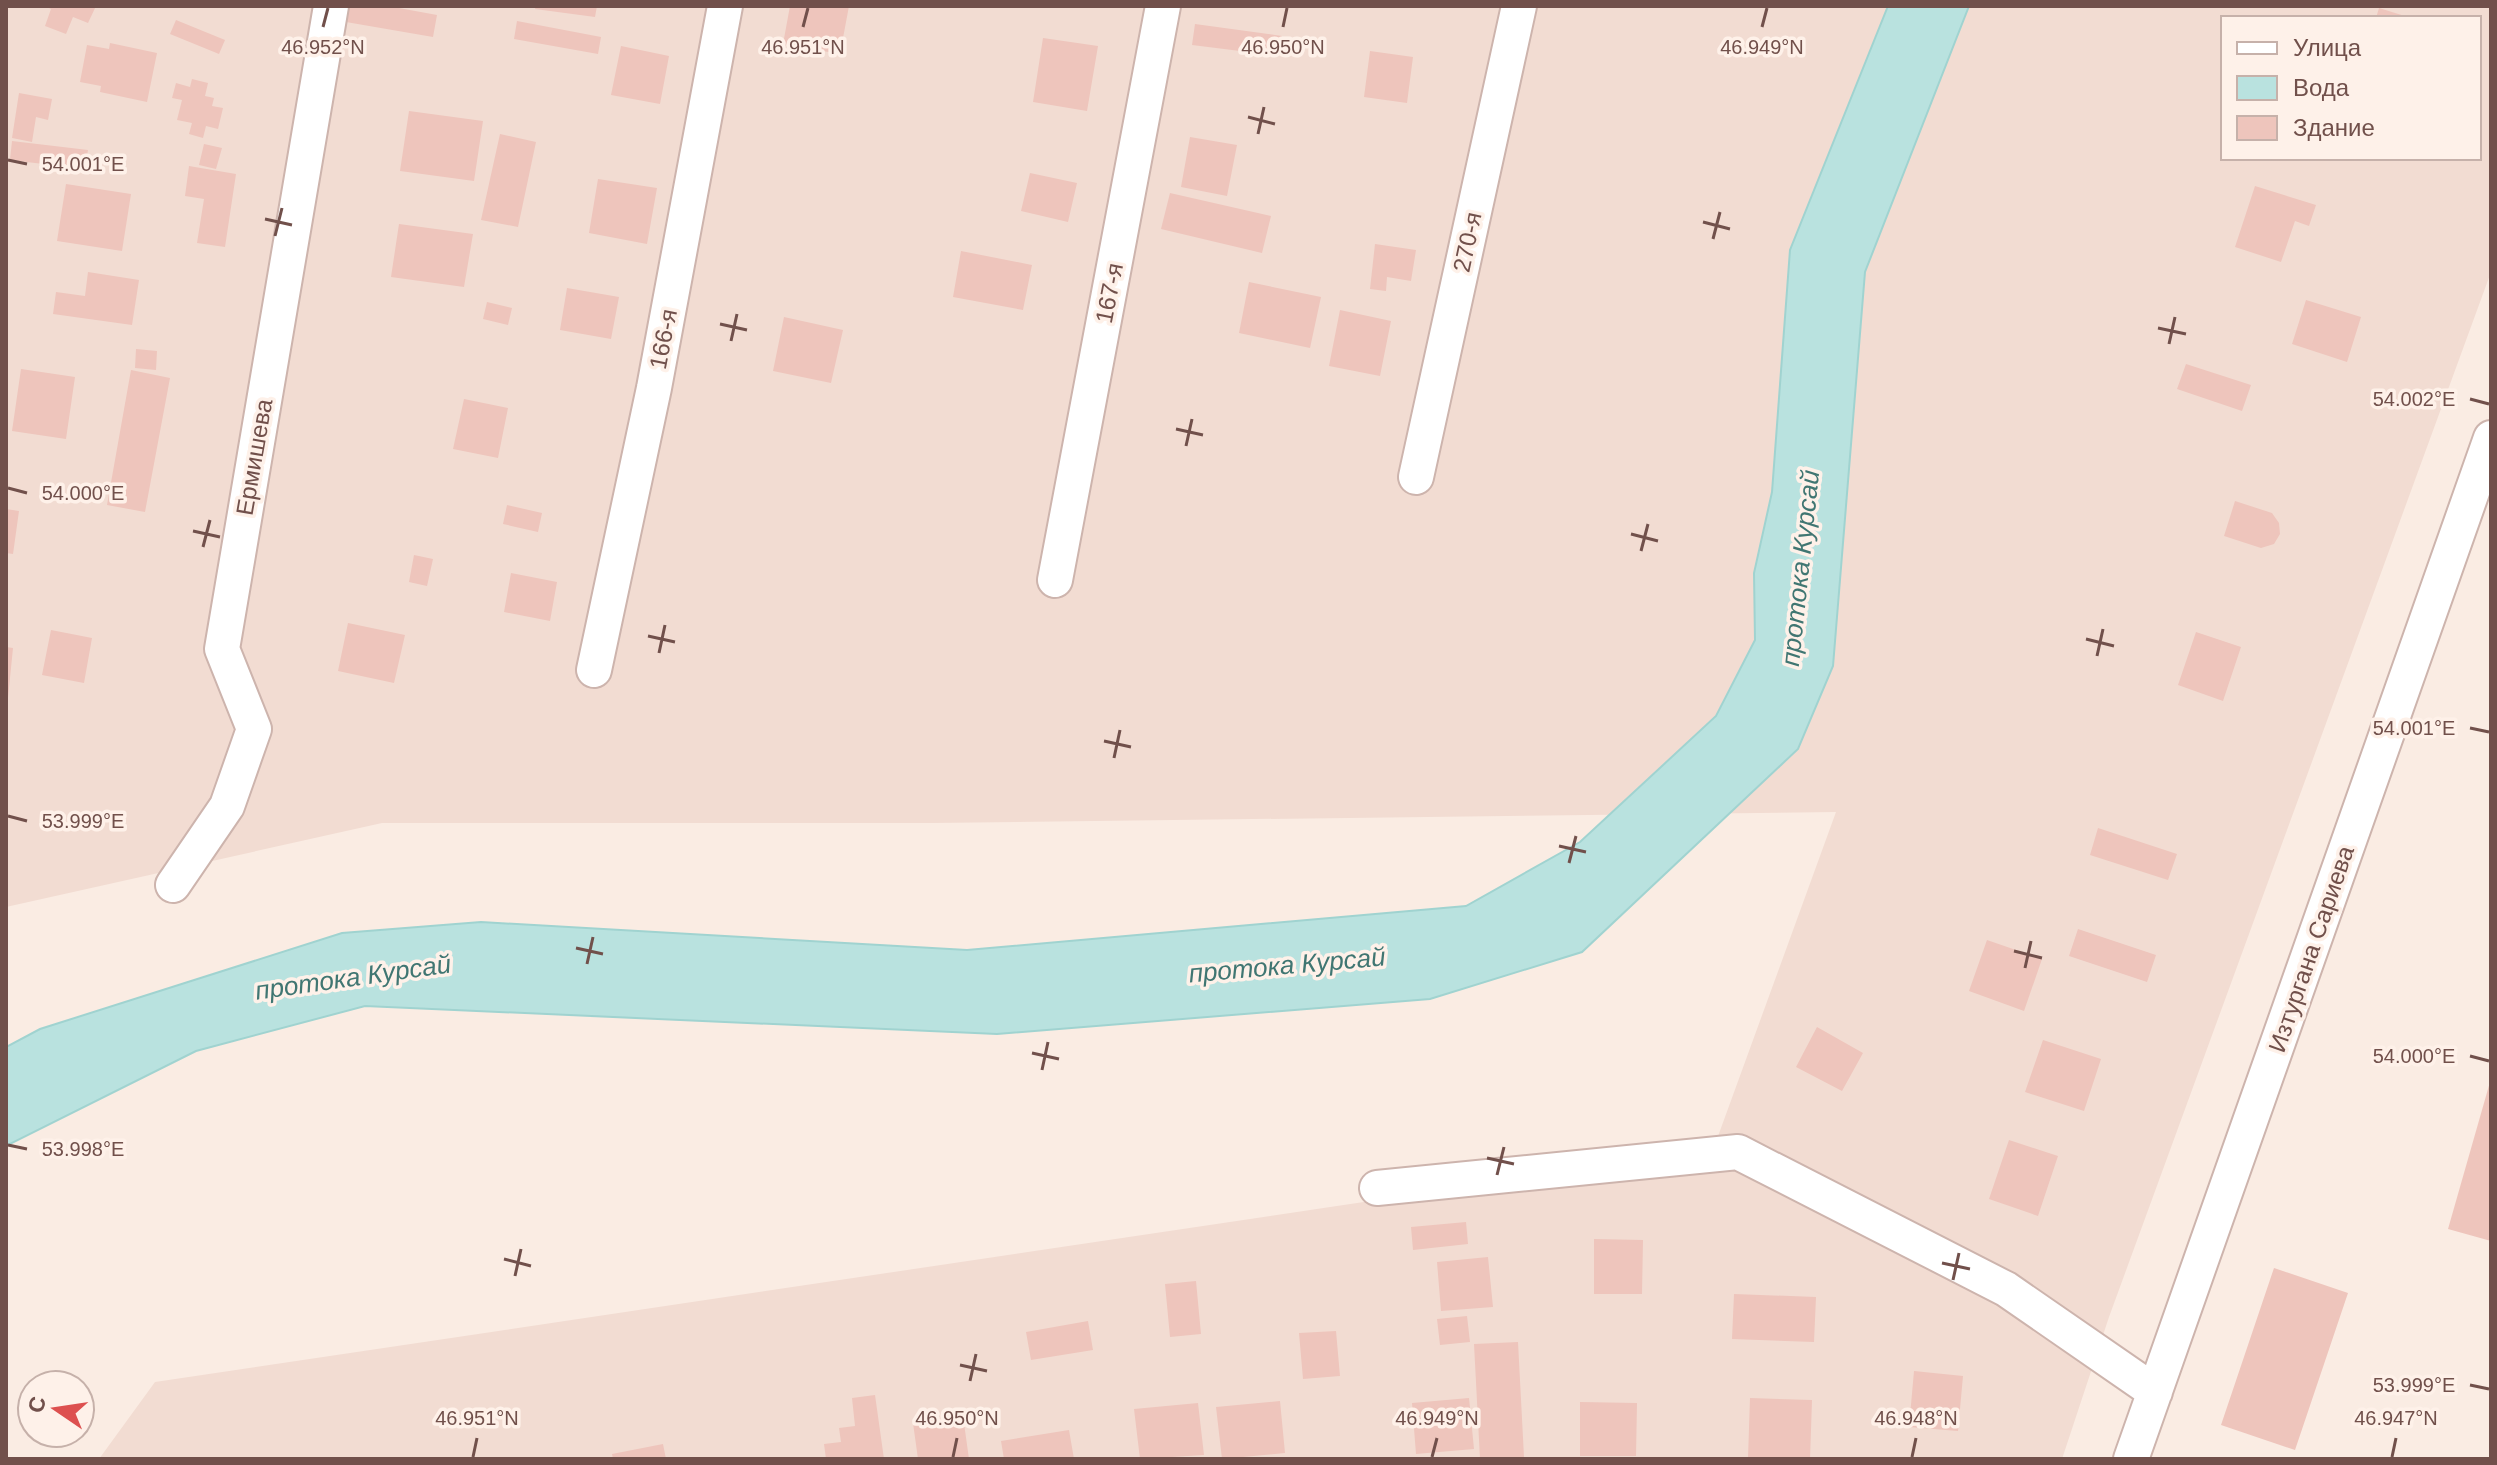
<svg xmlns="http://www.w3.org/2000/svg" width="2497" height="1465" viewBox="0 0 2497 1465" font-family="Helvetica,sans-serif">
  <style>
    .residential { fill: #f2dcd2; fill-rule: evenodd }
    .water { fill: #b9e2df; stroke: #a0d3d0; stroke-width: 2 }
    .building { fill: #eec5bc }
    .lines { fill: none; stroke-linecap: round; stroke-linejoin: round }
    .minor-casing { stroke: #cdb4ad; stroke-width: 38 }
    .minor { stroke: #fff; stroke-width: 34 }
    .ticks { fill: none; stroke: #71504b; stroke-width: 3 }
    .labels { text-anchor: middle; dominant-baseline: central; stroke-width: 7; stroke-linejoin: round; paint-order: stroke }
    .street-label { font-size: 24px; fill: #71504b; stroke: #fef1e9 }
    .water-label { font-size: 26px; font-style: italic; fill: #407672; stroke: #fef1e9 }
    .ticks-label { font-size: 20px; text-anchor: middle; fill: #71504b; stroke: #fef1e9; stroke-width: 7; stroke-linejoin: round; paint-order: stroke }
  </style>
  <rect width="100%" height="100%" fill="#faece3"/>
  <!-- residential -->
  <path class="residential" d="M6,6H2491V272L2109,1317L2062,1459H99L155,1382L1713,1150L1836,812L933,823H382L6,907ZM2223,18H2479V158H2223Z"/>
  <!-- water -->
  <path class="water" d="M1888,6H1969L1865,272L1833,666L1798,749L1582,952L1430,999L997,1034L365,1006L196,1051L6,1146V1047L40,1029L342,933L481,922L967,950L1466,906L1580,842L1716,716L1755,640L1754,573L1772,492L1790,250Z"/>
  <!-- building -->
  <path class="building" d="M45,6H96L88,23L73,17L66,34L45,26L51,9Z
    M349,6H388L437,15L433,37L346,22Z
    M536,6H597L595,17L535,9Z
    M790,6H849L840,54L783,44Z
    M2379,8L2408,17V18H2376Z
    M176,20L225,40L219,54L170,34Z
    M517,21L601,37L598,54L514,39Z
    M1195,24L1282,36L1279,56L1192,45Z
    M1043,38L1098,46L1087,111L1033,102Z
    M110,43L157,53L147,102L100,92L101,86L80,82L87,45L109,49Z
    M621,46L669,56L660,104L611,95Z
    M1370,51L1413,57L1407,103L1364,97Z
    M192,79L208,83L205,96L214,98L212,106L223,108L218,129L206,126L203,138L189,134L192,123L177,120L182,100L172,98L176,83L190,87Z
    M19,93L52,99L48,120L36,117L32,142L12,138Z
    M409,111L483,121L474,181L400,171Z
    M500,134L536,142L518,227L481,220Z
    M1190,137L1237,145L1227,196L1181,187Z
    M12,141L88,150L85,169L10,160Z
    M204,144L222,148L216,169L199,165Z
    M189,166L236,174L225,247L197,243L204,199L185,196Z
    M1030,173L1077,183L1068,222L1021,211Z
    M598,179L657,188L647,244L589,233Z
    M66,184L131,194L122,251L57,241Z
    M2255,186L2316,205L2309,226L2295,221L2281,262L2235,247Z
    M1170,193L1271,216L1262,253L1161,229Z
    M399,224L473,234L464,287L391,277Z
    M1375,244L1416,250L1411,281L1387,277L1386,291L1370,289Z
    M961,251L1032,265L1023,310L953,297Z
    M88,272L139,280L132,325L53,314L56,292L85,296Z
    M1249,282L1321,297L1310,348L1239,333Z
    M567,288L619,297L611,339L560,330Z
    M2306,300L2361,317L2347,362L2292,344Z
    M487,302L512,308L508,325L483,319Z
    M1340,310L1391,321L1380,376L1329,366Z
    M784,317L843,330L831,383L773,371Z
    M136,349L157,351L156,370L135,368Z
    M2186,364L2251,385L2242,411L2177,389Z
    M21,369L75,377L66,439L12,431Z
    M131,370L170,378L145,512L107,505Z
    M464,399L508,408L498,458L453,449Z
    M2235,501L2272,513L2279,523L2280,534L2274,544L2261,548L2224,536Z
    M507,505L542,513L538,532L503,524Z
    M6,509L19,511L13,554L6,553Z
    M414,555L433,559L427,586L409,582Z
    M511,573L557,582L550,621L504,612Z
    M348,623L405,635L394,683L338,671Z
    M51,630L92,638L84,683L42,675Z
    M2196,632L2241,647L2223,701L2178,685Z
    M6,647L13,648L8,698L6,697Z
    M2098,828L2177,854L2168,880L2090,855Z
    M2078,929L2156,955L2147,982L2069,956Z
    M1987,940L2042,959L2024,1011L1969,991Z
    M1817,1027L1863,1053L1842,1091L1796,1067Z
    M2043,1040L2101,1059L2084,1111L2025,1092Z
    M2490,1082H2491V1241L2448,1229Z
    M2009,1140L2058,1156L2038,1216L1989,1199Z
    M1466,1222L1468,1244L1413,1250L1411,1227Z
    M1594,1239L1643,1240L1642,1294H1594Z
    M1488,1257L1493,1307L1441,1311L1437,1262Z
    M2274,1268L2348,1293L2295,1450L2221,1425Z
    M1196,1281L1201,1334L1170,1337L1165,1284Z
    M1734,1294L1816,1297L1814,1342L1732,1339Z
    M1467,1316L1470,1342L1440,1345L1437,1319Z
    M1088,1321L1093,1350L1031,1360L1026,1332Z
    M1336,1331L1340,1376L1303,1379L1299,1333Z
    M1518,1342L1524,1457L1480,1459L1474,1344Z
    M1914,1371L1963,1376L1958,1431L1909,1427Z
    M875,1395L884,1459H826L824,1444L841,1442L839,1428L855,1426L852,1398Z
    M1469,1398L1474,1449L1416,1454L1412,1403Z
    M1750,1398L1812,1400L1810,1459L1748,1458Z
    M1280,1401L1285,1453L1222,1459L1216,1407Z
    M1580,1402L1637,1403L1636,1456H1580Z
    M1198,1403L1204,1455L1140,1459L1134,1409Z
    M963,1416L969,1459H918L913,1423Z
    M1069,1430L1074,1459H1004L1001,1441Z
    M663,1444L666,1459H613L612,1454Z"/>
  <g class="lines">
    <defs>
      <path id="minor" d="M1416,477L1519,6
        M1055,580L1163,6
        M594,670L654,388L725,6
        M173,885L227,806L254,729L222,649L331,6
        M1377,1188L1738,1152L2006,1289L2155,1392
        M2131,1459L2491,438"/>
    </defs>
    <!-- minor casing -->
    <use href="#minor" class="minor-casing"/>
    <!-- minor -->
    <use href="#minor" class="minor"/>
  </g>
  <!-- ticks -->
  <path class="ticks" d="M323,27L328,8M803,27L808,8M1283,27L1287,8M1762,27L1767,8M1248,117L1275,124M1258,134L1264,107M8,160L27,164M265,219L292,225M1703,222L1730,229M275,236L282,208M1713,239L1720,212M720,324L747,330M2158,328L2186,334M731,341L737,314M2169,344L2175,317M2470,399L2489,404M1176,429L1203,435M1186,446L1192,419M8,488L27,493M193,531L220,537M1631,534L1658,541M203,547L210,520M1641,551L1648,524M648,636L675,642M2086,639L2114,646M659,653L665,625M2097,656L2103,629M2470,728L2489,732M1104,741L1131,747M1114,758L1120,730M8,816L27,821M1559,846L1586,852M1569,863L1576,836M576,948L603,954M2014,951L2042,958M587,964L593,937M2025,968L2031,941M1032,1053L1059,1059M2470,1056L2489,1061M1042,1070L1048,1042M8,1145L27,1149M1487,1158L1514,1164M1497,1175L1504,1147M504,1259L531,1266M1942,1263L1970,1269M515,1276L521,1249M1953,1280L1959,1253M960,1365L987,1371M970,1381L976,1354M2470,1385L2489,1389M473,1457L477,1438M953,1457L957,1438M1432,1457L1437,1438M1912,1457L1916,1438M2392,1457L2396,1438"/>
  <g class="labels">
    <!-- street labels -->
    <g class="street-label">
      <text transform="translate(1467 242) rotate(-78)">270-я</text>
      <text transform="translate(1109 293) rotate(-79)">167-я</text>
      <text transform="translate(663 339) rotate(-79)">166-я</text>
      <text transform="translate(254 457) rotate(-80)">Ермишева</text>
      <text transform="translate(2311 949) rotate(-71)">Изтургана Сариева</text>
    </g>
    <!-- water labels -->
    <g class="water-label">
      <text transform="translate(1800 568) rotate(-84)">протока Курсай</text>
      <text transform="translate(1287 965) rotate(-5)">протока Курсай</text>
      <text transform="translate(353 977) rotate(-8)">протока Курсай</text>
    </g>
  </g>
  <g class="ticks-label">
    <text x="323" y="54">46.952°N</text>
    <text x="803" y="54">46.951°N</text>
    <text x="1283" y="54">46.950°N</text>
    <text x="1762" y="54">46.949°N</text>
    <text x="83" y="171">54.001°E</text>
    <text x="2414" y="406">54.002°E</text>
    <text x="83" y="500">54.000°E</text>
    <text x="2414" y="735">54.001°E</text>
    <text x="83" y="828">53.999°E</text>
    <text x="2414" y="1063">54.000°E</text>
    <text x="83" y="1156">53.998°E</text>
    <text x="2414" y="1392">53.999°E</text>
    <text x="477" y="1425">46.951°N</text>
    <text x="957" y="1425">46.950°N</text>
    <text x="1437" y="1425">46.949°N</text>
    <text x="1916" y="1425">46.948°N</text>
    <text x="2396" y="1425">46.947°N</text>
  </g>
  <!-- border -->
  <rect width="2497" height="1465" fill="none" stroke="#71504b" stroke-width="16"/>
  <!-- legend -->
  <rect x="2221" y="16" width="260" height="144" fill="#fef1e9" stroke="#c6b1aa" stroke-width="2"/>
  <rect x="2237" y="42" width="40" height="12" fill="#ffffff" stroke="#c6b1aa" stroke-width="2"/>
  <text x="2293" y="56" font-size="24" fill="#71504b">Улица</text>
  <rect x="2237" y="76" width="40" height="24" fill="#b9e2df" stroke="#c6b1aa" stroke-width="2"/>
  <text x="2293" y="96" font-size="24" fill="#71504b">Вода</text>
  <rect x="2237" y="116" width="40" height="24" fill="#eec5bc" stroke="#c6b1aa" stroke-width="2"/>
  <text x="2293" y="136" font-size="24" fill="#71504b">Здание</text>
  <!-- north arrow -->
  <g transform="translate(56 1409) rotate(283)"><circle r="38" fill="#fef1e9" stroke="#c6b1aa" stroke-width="2"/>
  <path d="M0-6L14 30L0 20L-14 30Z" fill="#dd504f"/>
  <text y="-12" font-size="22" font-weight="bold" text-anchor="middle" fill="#71504b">С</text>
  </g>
</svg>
